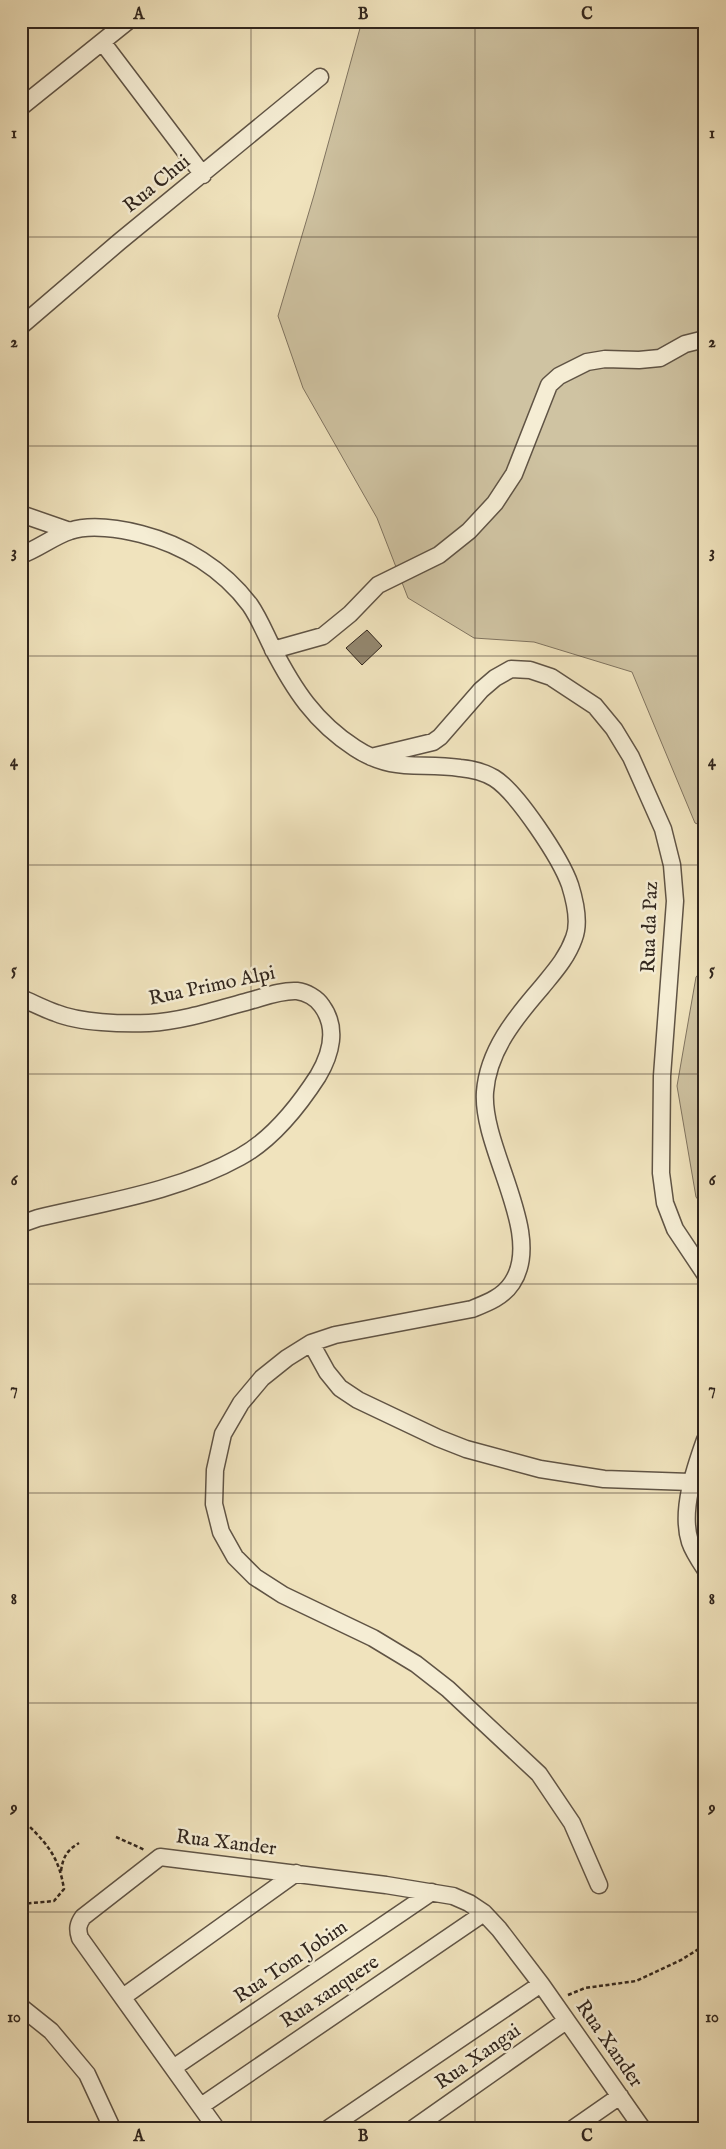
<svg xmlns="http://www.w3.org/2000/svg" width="726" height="2149" viewBox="0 0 726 2149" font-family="'IM FELL English',serif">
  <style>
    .green { fill: #cfc3a2; stroke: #807460 }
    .building { fill: #948870; stroke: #30251d }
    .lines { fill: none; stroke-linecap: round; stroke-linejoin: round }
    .minor-casing { stroke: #605445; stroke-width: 19 }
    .path { stroke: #30251d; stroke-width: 2.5; stroke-dasharray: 4 2.5; stroke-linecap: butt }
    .minor { stroke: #f5edd4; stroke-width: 16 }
    .grid { fill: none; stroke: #30251d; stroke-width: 1; stroke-opacity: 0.55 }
    .labels { text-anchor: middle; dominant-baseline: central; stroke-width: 5; stroke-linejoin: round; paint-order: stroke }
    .street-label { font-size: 20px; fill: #30251d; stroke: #f5edd4 }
    .neatline { fill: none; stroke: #30251d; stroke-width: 2 }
    .grid-label { font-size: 16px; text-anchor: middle; font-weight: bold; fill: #30251d }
  </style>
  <rect width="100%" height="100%" fill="#f0e3bd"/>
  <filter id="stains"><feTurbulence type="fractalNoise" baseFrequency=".004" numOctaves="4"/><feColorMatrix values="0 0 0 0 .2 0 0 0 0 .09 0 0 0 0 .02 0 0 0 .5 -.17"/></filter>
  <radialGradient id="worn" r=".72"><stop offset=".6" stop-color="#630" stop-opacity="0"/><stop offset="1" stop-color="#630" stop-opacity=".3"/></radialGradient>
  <!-- green -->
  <path class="green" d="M362,21H705V827L695,823L632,672L534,642L474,638L408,598L377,518L303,388L278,316L314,195Z
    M705,967V1209L696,1197L677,1086L696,977Z"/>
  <!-- building -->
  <path class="building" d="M367,630L382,646L362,665L346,648Z"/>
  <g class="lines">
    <defs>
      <path id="minor" d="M103,43L203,175
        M21,107L128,21
        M21,326L119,242L320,77
        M21,514L70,531
        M21,555C38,549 54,536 70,531C90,524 121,529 141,534C184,545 223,569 250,605C259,618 265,633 272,647C294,690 315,722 355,748C393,773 419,762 460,768C471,769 484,772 494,778C517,792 561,859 570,885C575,901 580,923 574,938C567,958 554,972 541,988C515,1018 488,1051 485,1092C481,1149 545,1234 512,1283C503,1297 487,1303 472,1309L335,1335L311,1343L287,1358L262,1378L241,1403L223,1434L215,1470L214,1504L221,1532L235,1557L255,1577L283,1595L373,1638L416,1664L448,1689L539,1774L572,1823L599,1885
        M273,650L323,636L350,614L378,585L439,555L469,531L495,503L514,474L549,385L559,376L587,362L605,359L639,360L660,358L685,344L705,339
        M371,757L433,742L440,737L481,690L495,678L511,669L530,670L551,677L595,706L614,729L631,757L663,829L672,865L675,901L662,1076L661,1173L665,1203L675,1229L705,1274
        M21,998C33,1003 44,1009 56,1013C80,1023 123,1024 149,1023C183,1021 216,1010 249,1001C264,997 281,990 297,991C306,992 317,998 322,1006C338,1028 331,1054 318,1076C298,1107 273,1139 240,1157C179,1191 106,1202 38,1218L21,1224
        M311,1343L327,1372L340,1388L358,1400L438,1438L466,1449L540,1469L604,1479L690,1482L705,1477
        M705,1440C695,1468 680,1511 690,1542C693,1551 699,1560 705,1569
        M123,1997L296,1873
        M21,2007L51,2031L87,2074L112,2128
        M173,2068L432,1892
        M201,2106L484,1913
        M216,2128L80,1938C77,1929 78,1924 83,1917L160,1857L386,1885L453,1896L469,1903L484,1913L499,1929L541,1984L642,2128
        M329,2128L541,1984
        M414,2128L566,2021
        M574,2128L620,2096"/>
    </defs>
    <!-- minor casing -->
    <use href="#minor" class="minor-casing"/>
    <!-- path -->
    <path class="path" d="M116,1837L145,1850
      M61,1871C63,1857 67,1850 79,1843
      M21,1904L54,1901L64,1889C59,1859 50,1847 29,1826
      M568,1995L585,1988L636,1981L681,1960L705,1945"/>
    <!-- minor -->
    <use href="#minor" class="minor"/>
  </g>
  <!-- grid -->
  <path class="grid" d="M251,21V2128M475,21V2128M21,237H705M21,446H705M21,656H705M21,865H705M21,1074H705M21,1284H705M21,1493H705M21,1703H705M21,1912H705"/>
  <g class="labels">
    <!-- street labels -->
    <g class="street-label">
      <text transform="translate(157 184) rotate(-39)">Rua Chui</text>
      <text transform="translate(650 927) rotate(-88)">Rua da Paz</text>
      <text transform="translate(212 986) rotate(-12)">Rua Primo Alpi</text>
      <text transform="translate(226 1843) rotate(7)">Rua Xander</text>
      <text transform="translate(291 1962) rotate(-34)">Rua Tom Jobim</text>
      <text transform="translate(330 1992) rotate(-34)">Rua xanquere</text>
      <text transform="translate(609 2044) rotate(55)">Rua Xander</text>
      <text transform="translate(478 2057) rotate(-35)">Rua Xangai</text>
    </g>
  </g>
  <!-- margin -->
  <rect width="726" height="2149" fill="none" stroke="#f0e3bd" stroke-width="55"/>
  <rect x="28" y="28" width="670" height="2094" class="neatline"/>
  <g class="grid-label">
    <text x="139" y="19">A</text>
    <text x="363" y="19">B</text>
    <text x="587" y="19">C</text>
    <text x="14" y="138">1</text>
    <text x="712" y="138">1</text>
    <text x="14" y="347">2</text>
    <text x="712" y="347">2</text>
    <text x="14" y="557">3</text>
    <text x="712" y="557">3</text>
    <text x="14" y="766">4</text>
    <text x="712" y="766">4</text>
    <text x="14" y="975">5</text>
    <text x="712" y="975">5</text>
    <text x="14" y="1185">6</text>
    <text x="712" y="1185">6</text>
    <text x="14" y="1394">7</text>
    <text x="712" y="1394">7</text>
    <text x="14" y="1604">8</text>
    <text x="712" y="1604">8</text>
    <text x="14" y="1813">9</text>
    <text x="712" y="1813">9</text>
    <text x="14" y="2022">10</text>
    <text x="712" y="2022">10</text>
    <text x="139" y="2141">A</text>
    <text x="363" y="2141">B</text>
    <text x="587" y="2141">C</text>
  </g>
  <rect width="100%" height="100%" filter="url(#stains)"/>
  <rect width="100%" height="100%" fill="url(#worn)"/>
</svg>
